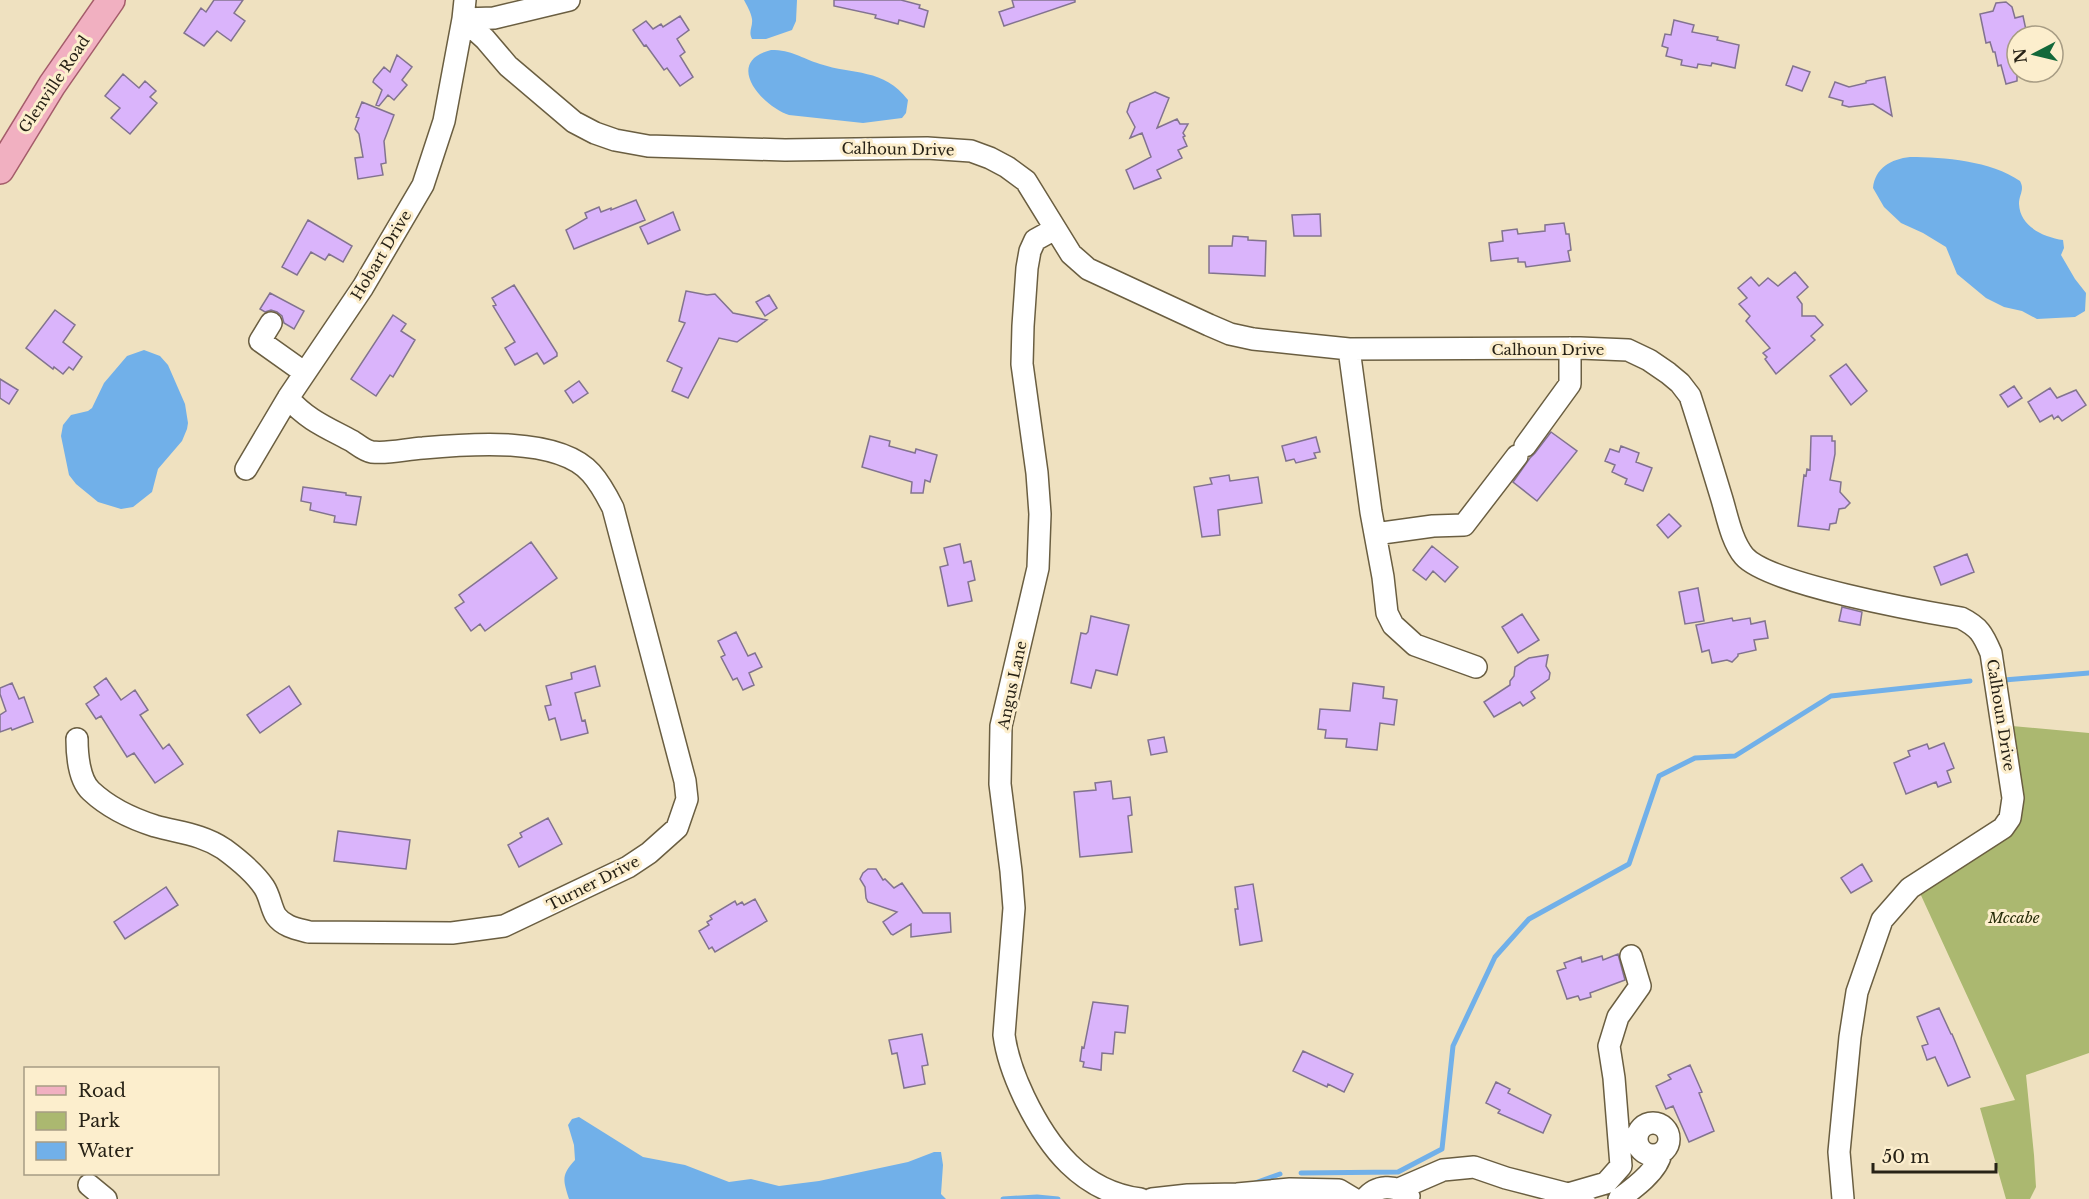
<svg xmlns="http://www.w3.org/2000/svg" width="2089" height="1199" viewBox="0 0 2089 1199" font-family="'Libre Baskerville',serif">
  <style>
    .green { fill: #abb870 }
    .water { fill: #71b0e9 }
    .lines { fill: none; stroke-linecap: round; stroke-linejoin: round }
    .stream { stroke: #71b0e9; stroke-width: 5 }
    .building { fill: #dab4fb; stroke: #82738f; stroke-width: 1.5 }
    .minor-casing { stroke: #6a5e41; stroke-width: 24 }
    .major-casing { stroke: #a45c6a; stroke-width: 30 }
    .minor { stroke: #fff; stroke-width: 21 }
    .major { stroke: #f1b0c1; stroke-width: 27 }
    .labels { text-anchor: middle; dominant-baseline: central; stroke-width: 6; stroke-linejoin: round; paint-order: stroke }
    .street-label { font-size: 15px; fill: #272216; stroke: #fceecd }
    .park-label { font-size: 15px; font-style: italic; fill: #282d0a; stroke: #fceecd }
  </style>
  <rect width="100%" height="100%" fill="#efe1c0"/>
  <!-- green -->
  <path class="green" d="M2012,726L2089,733V1053L2026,1075L2034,1155L2036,1187L2030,1199H2006L1980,1108L2015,1100L1919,891L2014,824Z"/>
  <!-- water -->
  <path class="water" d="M744,0H797L796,21L792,30L766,39H752C748,31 753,27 752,19C751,12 747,6 744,0Z
    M771,50C792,50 801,58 820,64C853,75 884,68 908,100L906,113L902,118L863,123L789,115C762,106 723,62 771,50Z
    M1910,157C1944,157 1991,161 2020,181C2025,190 2019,194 2019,204C2020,227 2044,237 2063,240L2064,248L2061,255L2075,279L2086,293L2085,311L2075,317L2037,319L2022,311L2004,307L1986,298L1957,274L1946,247L1923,233L1901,223L1884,207L1873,188C1875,168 1891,159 1910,157Z
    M144,350L160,356L168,365L185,404L188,423L187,429L182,441L158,469L152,492L133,507L121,509L98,502L76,484L69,475L61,436L63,425L71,415L88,411L92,408L104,383L127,356Z
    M579,1117L643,1157L685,1165L729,1182L751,1179L779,1186L819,1181L908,1162L934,1152H941L943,1165L941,1194L946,1199H569C563,1180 561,1175 575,1160L574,1145L568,1125L572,1119Z"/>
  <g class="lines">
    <!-- stream -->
    <path class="stream" d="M2004,680L2089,673
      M1301,1173L1398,1172L1442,1149L1453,1046L1495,957L1529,919L1629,864L1659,776L1695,758L1735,756L1831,696L1970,681
      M1255,1183L1280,1174
      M1003,1199L1037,1197L1058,1199"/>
  </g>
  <!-- building -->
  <path class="building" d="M214,0H243L234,13L245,21L231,41L217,31L204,46L184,33L201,8L206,12Z
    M834,0H901L920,5L919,8L928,11L924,27L899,20L898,24L875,18L876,15L834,6Z
    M1012,0H1075V2L1004,26L999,12L1014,7Z
    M2006,2L2012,7L2015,18L2023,16L2026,30L2018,32L2019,36H2017V81L2006,84L2001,65L1998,66L1995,52H1993L1990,42L1986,43L1980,14L1993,11L1996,3Z
    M680,16L689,30L677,39L685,52L680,56L693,77L680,86L667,68L664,70L646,45L644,46L633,30L646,21L653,29L661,24L663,27Z
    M1674,20L1694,25L1692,32L1718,37L1717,40L1739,45L1735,68L1712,63L1711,66L1698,64L1697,68L1681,65L1682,60L1666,56L1668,48L1662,46L1665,34L1671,35Z
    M397,55L412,67L402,80L407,85L394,100L388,95L379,106L376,105L382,90L373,82L374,79L384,67L390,72Z
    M1793,66L1810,72L1802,91L1786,85Z
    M123,74L139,88L145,81L156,91L150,97L157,103L130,134L111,118L120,108L105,96Z
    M1885,77L1892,116L1873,104L1849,107L1842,105L1843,101L1829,97L1835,82L1849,87L1866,83V81Z
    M1155,92L1169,98L1157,128L1177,119L1180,124H1188L1183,133L1185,136L1183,137L1187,146L1178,150L1182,158L1157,170L1161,178L1134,189L1126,170L1151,157L1142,133L1130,138L1135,127L1127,112L1130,103Z
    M362,102L394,115L384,141L386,163L381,164L383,175L358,179L355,158L363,157L359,134L355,129L359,118L356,117Z
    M636,200L645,220L574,249L566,230L587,218L585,213L599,207L601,212L611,208V210Z
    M673,212L680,230L648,244L640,227Z
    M1320,214L1321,236H1294L1292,215Z
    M308,220L352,246L343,262L329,254L325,260L311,252L297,275L282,267Z
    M1564,223L1566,234H1569L1571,250L1568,251L1570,261L1526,267L1525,262H1518V258L1491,261L1489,243L1503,241L1502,231L1517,229L1518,234L1545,231V225Z
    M1233,236L1248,237V240L1266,241L1265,276L1209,273V246H1232Z
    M1795,272L1808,287L1797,297L1802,304V316H1815L1823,325L1811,336L1815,340L1776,374L1765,359L1767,357L1763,353L1770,348L1746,321L1750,316L1739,304L1747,298L1738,288L1751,277L1759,286L1768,278L1778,286Z
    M514,285L557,353V356L544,364L537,353L515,365L505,348L515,342L493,306L496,305L492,298Z
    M686,291L707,295L715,294L733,313L767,320L737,342L719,338L688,398L672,391L682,368L667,361L685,323L679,321Z
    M270,293L304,311L294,329L284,323L282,316L277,312L271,310L265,312L260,309Z
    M769,295L777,308L765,316L756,302Z
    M55,310L75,325L63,342L82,357L73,370L69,367L63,374L54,367L53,369L26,348Z
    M393,315L406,324L401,331L415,340L393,377L390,375L376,396L351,379Z
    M1846,364L1867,391L1851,405L1830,376Z
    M0,379L18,390L9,404L0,398Z
    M579,381L588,393L573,403L565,391Z
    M2014,386L2022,398L2008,407L2000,395Z
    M2050,388L2057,398L2076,390L2086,405L2062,421L2058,416L2054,419L2052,415L2040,422L2028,402Z
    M1551,432L1577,451L1537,501L1513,482L1530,458L1535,453Z
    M870,436L890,441L889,446L915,453L916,449L937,455L930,482L925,480L923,493H911L912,482L862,467Z
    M1811,436H1832V441H1835V454L1830,480L1841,482L1840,492L1850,503L1845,508L1839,509L1836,523L1830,524L1829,530L1798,526L1804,475L1806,476L1807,469L1810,470Z
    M1316,437L1320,452L1314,453L1316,458L1296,463L1294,459L1286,461L1282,446Z
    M1621,446L1639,453L1636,462L1652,468L1643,491L1625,484L1627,479L1612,472L1615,465L1605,461L1610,449L1619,452Z
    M1229,475L1230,481L1258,477L1262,503L1218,510L1220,535L1202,537L1194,487L1212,484L1210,478Z
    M303,487L346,493V495L361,497L356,525L334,522L335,516L310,510L311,503L301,501Z
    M1669,514L1681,526L1668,538L1657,525Z
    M531,542L557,578L485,631L480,624L471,631L455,608L464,602L459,595Z
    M960,544L964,563L971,561L975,580L968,582L972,601L948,606L940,567L948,565L944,548Z
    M1432,546L1458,567L1445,582L1433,571L1426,580L1413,570Z
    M1967,554L1974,572L1941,585L1934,567Z
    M1698,588L1704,621L1685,624L1679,592Z
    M1842,607L1862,612L1860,625L1839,621Z
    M1522,614L1539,640L1518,653L1502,627Z
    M1091,616L1129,625L1117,675L1096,670L1091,688L1071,683L1081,633L1086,634L1088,632Z
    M1732,618L1733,621L1750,618L1751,624L1765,621L1768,638L1754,640L1756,650L1738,654V656L1732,662L1727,660L1712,663L1709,650L1702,652L1696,625Z
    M736,632L748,656L755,653L762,667L749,673L754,685L743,690L737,678L733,680L721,657L725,655L718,641Z
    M1548,655L1546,666L1550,673L1549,679L1531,692L1535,698L1523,706L1520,702L1494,717L1484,702L1510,685V681L1514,676L1515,667L1529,658Z
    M595,666L600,686L575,693L582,721L585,720L588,733L561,740L555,718L549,720L545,706L551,705L546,686L572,679L571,673Z
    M106,678L121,700L135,690L148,710L140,715L163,749L169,744L183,764L155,783L134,753L127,757L101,716L96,719L86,704L99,695L94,687Z
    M12,683L19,699L24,697L33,722L12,730L11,728L0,732V715L6,711L0,694V688Z
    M1353,683L1384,687L1383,698L1397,700L1394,725L1380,723L1377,750L1346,747L1347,739L1325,738L1326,730L1318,729L1320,709L1350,711Z
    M289,686L301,704L260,733L247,715Z
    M1164,737L1167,752L1151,755L1148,740Z
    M1944,743L1954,768L1947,771L1951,782L1938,787L1936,782L1906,794L1894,763L1910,756L1908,751L1927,744L1929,749Z
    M1111,781L1113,799L1130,797L1132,815L1128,816L1132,852L1080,857L1074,792L1096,790L1095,783Z
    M548,818L562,844L519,867L508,845L522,837L520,833Z
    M338,831L410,840L406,869L334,861Z
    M1862,864L1872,881L1851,893L1841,878Z
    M868,869H876L883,880L885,879L894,888L902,883L923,913H950L951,932L911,937V924L893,935L891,934L883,922L897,912L868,902L866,898L865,887L860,879L863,873Z
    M1253,884L1262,941L1240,945L1235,909H1238L1235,887Z
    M166,887L178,905L125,939L114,922Z
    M755,899L767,921L715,952L712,947L709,949L699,931L709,925L707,922L712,919L710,916L735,901L737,905L742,902L744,905Z
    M1618,954L1625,980L1590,993L1591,997L1580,1000L1578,996L1567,999L1557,971L1566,968L1564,963L1581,957L1582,962L1602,956L1603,960Z
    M1093,1002L1128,1006L1125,1033L1115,1032L1113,1054L1102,1053L1101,1070L1083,1067L1084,1062L1080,1061L1082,1047L1084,1048Z
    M1939,1008L1951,1034H1952L1970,1077L1948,1086L1935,1057L1927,1060L1922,1046L1928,1044L1917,1017Z
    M922,1034L928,1065L922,1066L925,1084L904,1088L897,1053L892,1054L889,1040Z
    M1303,1051L1353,1074L1344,1092L1328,1084L1327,1087L1293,1071Z
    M1690,1065L1702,1092L1699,1093L1714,1131L1689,1142L1673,1106L1666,1109L1656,1086L1671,1079L1668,1075Z
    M1496,1082L1510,1089L1508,1093L1551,1115L1543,1133L1498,1113L1500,1110L1486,1103Z"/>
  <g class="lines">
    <defs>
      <path id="minor" d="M465,0L463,19L485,39L508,66L574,122L595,133L615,140L648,146L785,150L927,148L971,151L990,158L1007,167L1026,181L1071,254L1088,269L1209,325L1230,334L1253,339L1349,349L1580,348L1628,350L1649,360L1668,373L1680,383L1690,396C1701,430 1711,463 1721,496C1727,515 1731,540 1744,556C1768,584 1919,611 1961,618C1979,627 1983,634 1991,653L2013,798L2010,818L2003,828L1910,888L1882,920L1857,992L1850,1037L1839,1152L1843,1199
        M1055,229L1035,240L1030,251L1027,268L1023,326L1022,364L1037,473L1040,514L1038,568L1001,726L1000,784L1011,871L1014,908L1004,1035C1007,1058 1014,1076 1024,1097C1048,1147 1081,1191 1140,1199
        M271,323L260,341L305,373
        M1349,349L1371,512L1383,577L1387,613L1393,625L1415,645L1476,667
        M1525,446L1570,384V348
        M246,469L288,398L363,287L423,185L444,121L463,19L494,18L569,0
        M1375,534L1433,526L1464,525L1517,456
        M77,739C77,754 79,780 91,791C108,807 133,819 155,826C180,833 201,834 224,849C239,860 254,872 264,887C270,896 271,908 276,916C284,927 298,929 309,932L452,933L504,926L628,867L649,853L677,828L687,799L685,781L613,508C607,496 600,483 591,473C558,436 467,444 423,448C406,449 389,454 372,452C365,451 358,445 352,441C328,428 307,420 288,398
        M1637 1139a16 16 0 1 1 32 0a16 16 0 1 1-32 0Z
        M89,1185L106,1199
        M1399,1189L1443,1170L1474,1167L1506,1178L1568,1194
        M1152,1199L1188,1195L1237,1194L1290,1189L1339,1190L1354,1199
        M1365,1199C1376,1185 1395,1184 1409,1196
        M1584,1199L1568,1194L1606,1183L1621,1166L1614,1078L1609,1046L1618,1017L1640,986L1631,956
        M1619,1199C1633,1189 1658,1171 1661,1153"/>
      <path id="major" d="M0,170L52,85L111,0"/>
    </defs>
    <!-- minor casing -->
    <use href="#minor" class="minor-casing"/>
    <!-- major casing -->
    <use href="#major" class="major-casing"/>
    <!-- minor -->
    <use href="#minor" class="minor"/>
    <!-- major -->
    <use href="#major" class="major"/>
  </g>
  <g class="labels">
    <!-- street labels -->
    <g class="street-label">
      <text transform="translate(54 84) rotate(-56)">Glenville Road</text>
      <text transform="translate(898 149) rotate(1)">Calhoun Drive</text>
      <text transform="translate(381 255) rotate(-59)">Hobart Drive</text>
      <text x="1548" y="349">Calhoun Drive</text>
      <text transform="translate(1012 685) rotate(-78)">Angus Lane</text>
      <text transform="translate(2001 715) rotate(81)">Calhoun Drive</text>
      <text transform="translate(593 883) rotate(-27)">Turner Drive</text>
    </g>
    <!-- park labels -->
    <g class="park-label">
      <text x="2014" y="917">Mccabe</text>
    </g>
  </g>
  <!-- legend -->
  <rect x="24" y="1067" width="195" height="108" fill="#fceecd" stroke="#a79c84" stroke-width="1.5"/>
  <rect x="36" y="1086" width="30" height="9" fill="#f1b0c1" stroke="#a79c84" stroke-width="1.5"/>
  <text x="78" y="1097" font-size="18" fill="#272216">Road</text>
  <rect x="36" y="1112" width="30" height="18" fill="#abb870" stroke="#a79c84" stroke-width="1.5"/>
  <text x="78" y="1127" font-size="18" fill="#272216">Park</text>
  <rect x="36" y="1142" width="30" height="18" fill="#71b0e9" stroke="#a79c84" stroke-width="1.5"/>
  <text x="78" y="1157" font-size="18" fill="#272216">Water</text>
  <!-- north arrow -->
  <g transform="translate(2035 54) rotate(263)"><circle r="28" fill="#fceecd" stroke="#a79c84" stroke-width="1.5"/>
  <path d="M0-4.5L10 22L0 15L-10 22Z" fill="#13683a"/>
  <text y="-9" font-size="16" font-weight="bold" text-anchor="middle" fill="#272216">N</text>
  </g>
  <!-- scale -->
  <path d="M1873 1163v9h123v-9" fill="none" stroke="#272216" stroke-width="3"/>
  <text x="1882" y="1163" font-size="18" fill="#272216" stroke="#fceecd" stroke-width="4.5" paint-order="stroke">50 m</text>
</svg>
